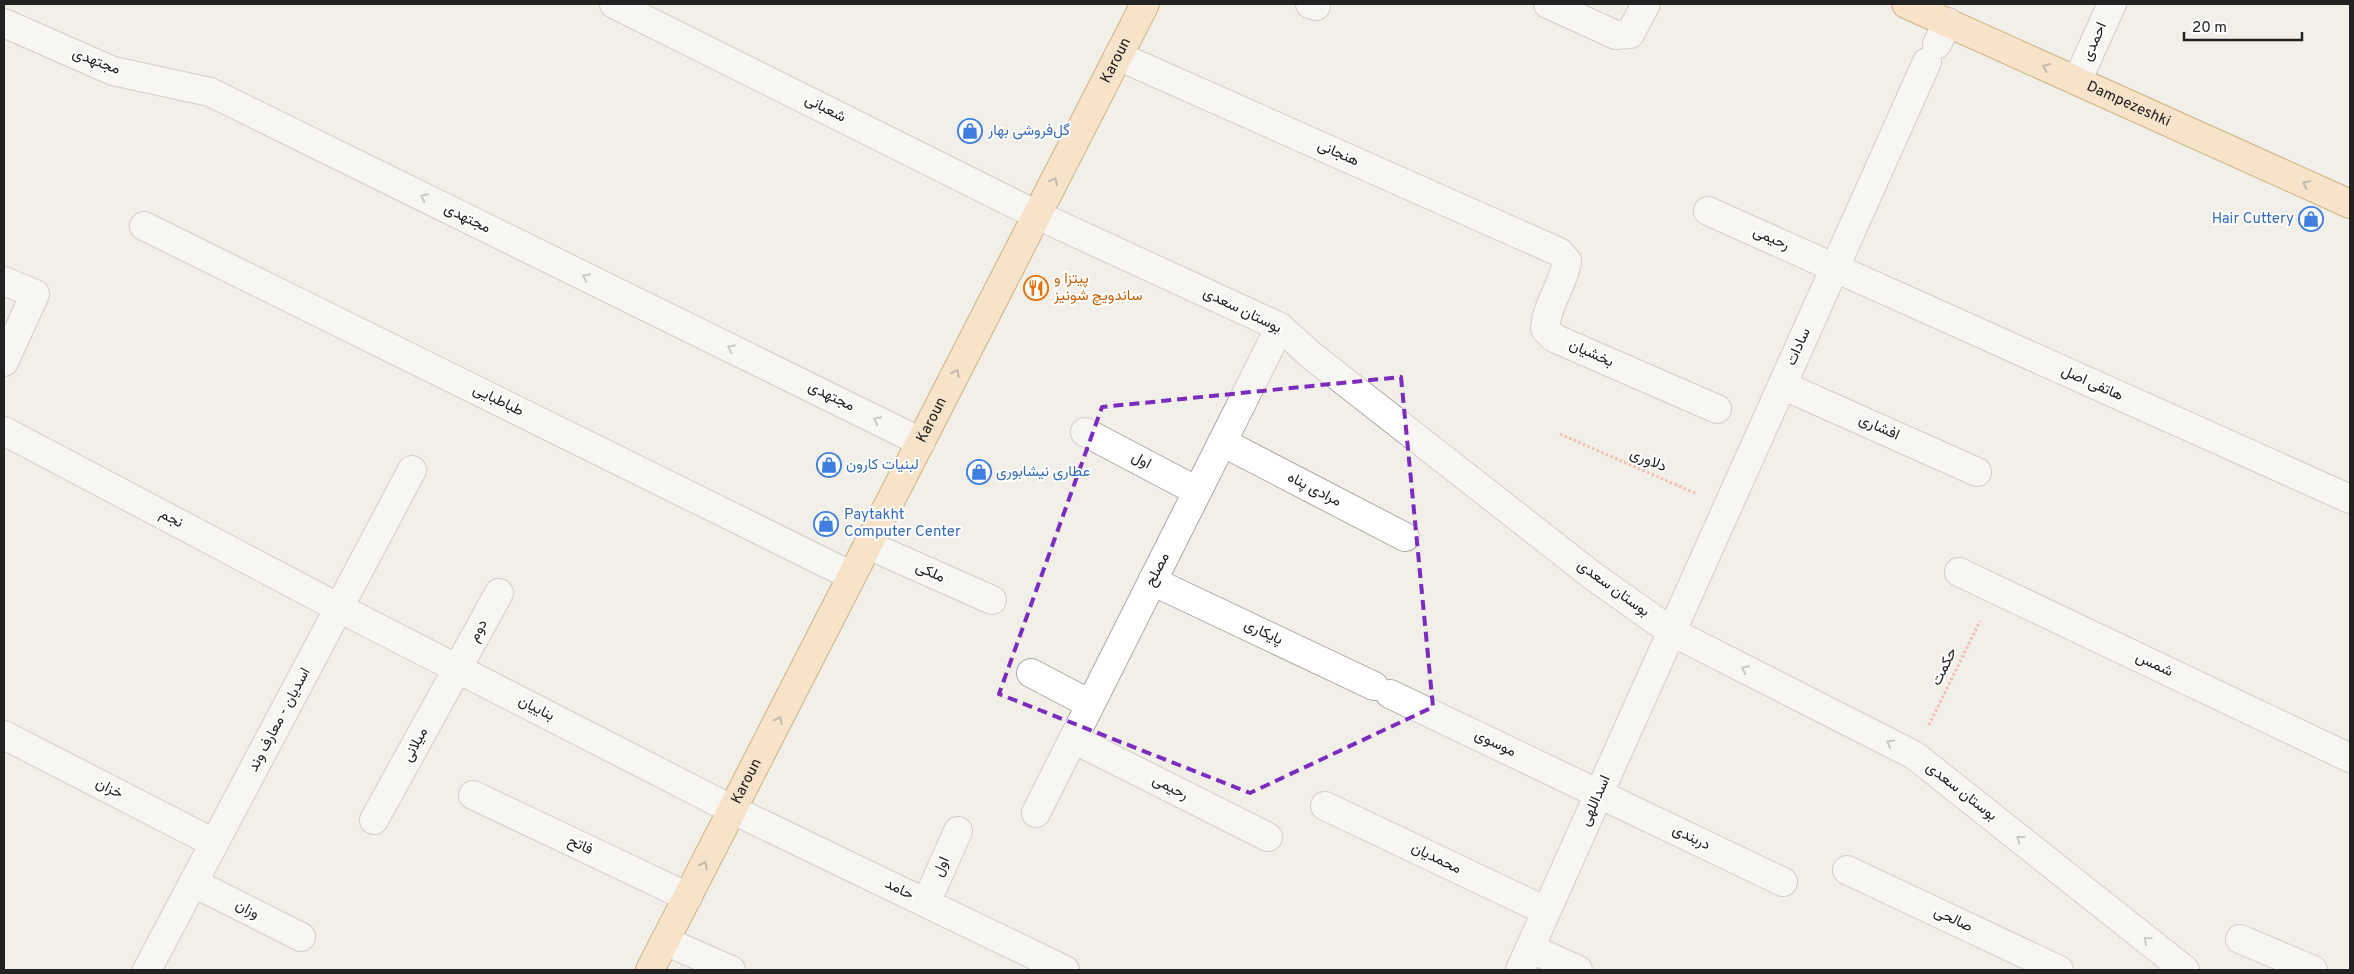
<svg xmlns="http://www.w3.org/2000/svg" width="2354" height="974" viewBox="0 0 2354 974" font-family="Overpass,Vazirmatn,sans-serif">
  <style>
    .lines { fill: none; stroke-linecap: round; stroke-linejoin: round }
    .minor-casing { stroke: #a9a9a9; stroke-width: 30 }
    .major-casing { stroke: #a06b00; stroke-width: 30 }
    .path { stroke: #fa8072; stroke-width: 3; stroke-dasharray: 2.5 2.5; stroke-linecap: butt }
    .minor { stroke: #fff; stroke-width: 28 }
    .major { stroke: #fcd6a4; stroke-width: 28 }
    .oneway { stroke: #8f7c63 }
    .oneway2 { stroke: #9c9c9c }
    .marked { fill: none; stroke: #7b2cbf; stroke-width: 4; stroke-dasharray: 10 6; stroke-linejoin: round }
    .labels { text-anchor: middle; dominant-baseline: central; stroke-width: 4; stroke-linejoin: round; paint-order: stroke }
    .street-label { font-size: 15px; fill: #222; stroke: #fff }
    .shop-label { font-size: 15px; fill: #366cbe; stroke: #fff; text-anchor: start }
    .food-label { font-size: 15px; fill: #c56008; stroke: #fff; text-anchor: start }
  </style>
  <rect width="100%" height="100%" fill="#f2efe9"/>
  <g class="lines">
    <defs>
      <path id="minor" d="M614,4L1037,215L1280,327L1312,356L1593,576L1672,632L1914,755L2185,970
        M1310,4L1316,6
        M1548,4L1616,35L1630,34L1646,4
        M4,23L113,71L210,92L921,442
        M1937,44L1948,22
        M1118,56L1559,252L1567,261C1564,284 1546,305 1545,329L1554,338L1717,409
        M2077,81L2112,4
        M1708,211L2350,499
        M144,226L852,576
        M4,281L35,294L4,362
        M1782,385L1977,472
        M4,431L339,608L733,810L1065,970
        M1085,432L1197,491
        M1222,442L1405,537
        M868,545L992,600
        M1959,572L2350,758
        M1152,581L1374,686
        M1031,673L1090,704
        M1390,694L1783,882
        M4,735L214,843
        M1073,739L1268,837
        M473,795L688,897
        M1325,806L1546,911
        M1036,813L1280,327
        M374,820L499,593
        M1847,870L2059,970
        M194,883L301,937
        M926,903L958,831
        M2240,939L2313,970
        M665,941L731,970
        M1530,948L1578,970
        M147,970L412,470
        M1520,970L1927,62"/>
      <g id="major">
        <path id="s1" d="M1906,4L2350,204"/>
        <path id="s2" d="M650,970L1145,4"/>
      </g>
    </defs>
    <!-- minor casing -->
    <use href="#minor" class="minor-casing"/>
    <!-- major casing -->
    <use href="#major" class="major-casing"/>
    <!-- path -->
    <path class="path" d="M1560,434L1697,494
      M1929,725L1980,621"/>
    <!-- minor -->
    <use href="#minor" class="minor"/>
    <!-- major -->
    <use href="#major" class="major"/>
  </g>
  <!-- one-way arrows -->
  <defs><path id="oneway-chevron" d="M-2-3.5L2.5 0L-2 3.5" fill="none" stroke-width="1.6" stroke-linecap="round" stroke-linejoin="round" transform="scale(1.25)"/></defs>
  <g class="oneway">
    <use href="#oneway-chevron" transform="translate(2046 67) rotate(-156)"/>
    <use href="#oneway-chevron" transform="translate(1054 181) rotate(-63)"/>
    <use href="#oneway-chevron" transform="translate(2306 184) rotate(-156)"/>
    <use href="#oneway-chevron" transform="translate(956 373) rotate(-63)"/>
    <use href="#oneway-chevron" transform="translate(779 720) rotate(-63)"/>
    <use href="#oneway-chevron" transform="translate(704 865) rotate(-63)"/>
  </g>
  <g class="oneway2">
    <use href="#oneway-chevron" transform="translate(424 197) rotate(-154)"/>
    <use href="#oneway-chevron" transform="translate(586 277) rotate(-154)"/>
    <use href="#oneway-chevron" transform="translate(731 348) rotate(-154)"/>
    <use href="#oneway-chevron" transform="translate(877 420) rotate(-154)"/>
    <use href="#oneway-chevron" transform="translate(1745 669) rotate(-153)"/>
    <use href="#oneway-chevron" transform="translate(1890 743) rotate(-153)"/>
    <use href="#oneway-chevron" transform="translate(2020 839) rotate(-142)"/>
    <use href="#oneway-chevron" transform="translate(2147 940) rotate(-141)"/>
  </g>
  <!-- marked area -->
  <path d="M0 0H2354V974H0ZM1401,377L1433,707L1250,793L999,694L1102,407Z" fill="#f2efe9" fill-opacity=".55" fill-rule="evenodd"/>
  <path class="marked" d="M1401,377L1433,707L1250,793L999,694L1102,407Z"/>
  <!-- icons -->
  <defs>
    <symbol id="shop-ring" viewBox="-11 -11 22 22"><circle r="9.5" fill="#fff" stroke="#3f7fe0" stroke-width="1.5"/><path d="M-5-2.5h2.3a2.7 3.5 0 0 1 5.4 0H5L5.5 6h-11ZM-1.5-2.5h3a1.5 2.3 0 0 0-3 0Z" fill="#3f7fe0"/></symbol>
    <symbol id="restaurant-ring" viewBox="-11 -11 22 22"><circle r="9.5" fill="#fff" stroke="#e8710a" stroke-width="1.5"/><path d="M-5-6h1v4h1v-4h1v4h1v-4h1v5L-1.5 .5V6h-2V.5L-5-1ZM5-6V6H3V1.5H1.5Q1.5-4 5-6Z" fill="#e8710a"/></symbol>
  </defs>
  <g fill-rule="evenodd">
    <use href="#shop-ring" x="956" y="117" width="28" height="28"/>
    <use href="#shop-ring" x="2297" y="205" width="28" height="28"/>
    <use href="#restaurant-ring" x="1022" y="274" width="28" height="28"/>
    <use href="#shop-ring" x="815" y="451" width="28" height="28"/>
    <use href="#shop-ring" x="965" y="458" width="28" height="28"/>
    <use href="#shop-ring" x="812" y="510" width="28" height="28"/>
  </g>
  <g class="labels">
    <!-- street labels -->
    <g class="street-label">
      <text transform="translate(2095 42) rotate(-66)">احمدی</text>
      <text stroke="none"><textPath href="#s2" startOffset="1022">Karoun</textPath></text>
      <text transform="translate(96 62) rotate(21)">مجتهدی</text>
      <text stroke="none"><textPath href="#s1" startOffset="244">Dampezeshki</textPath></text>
      <text transform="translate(825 109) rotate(27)">شعبانی</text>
      <text transform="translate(1338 154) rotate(24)">هنجانی</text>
      <text transform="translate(467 219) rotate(26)">مجتهدی</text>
      <text transform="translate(1771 239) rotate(24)">رحیمی</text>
      <text transform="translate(1242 311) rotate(26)">بوستان سعدی</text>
      <text transform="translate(1799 347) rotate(-66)">سادات</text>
      <text transform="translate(1591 354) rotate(24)">بخشیان</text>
      <text transform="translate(2092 384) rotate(24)">هاتفی اصل</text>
      <text transform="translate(831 397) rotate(26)">مجتهدی</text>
      <text transform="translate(498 401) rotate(26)">طباطبایی</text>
      <text stroke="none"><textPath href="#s2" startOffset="618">Karoun</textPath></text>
      <text transform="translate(1879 428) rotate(24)">افشاری</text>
      <text transform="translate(1141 461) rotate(28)">اول</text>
      <text transform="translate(1648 461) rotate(23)">دلاوری</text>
      <text transform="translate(1314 490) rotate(27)">مرادی پناه</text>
      <text transform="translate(171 519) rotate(28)">نجم</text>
      <text transform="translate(1158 570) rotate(-63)">مصلح</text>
      <text transform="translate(930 573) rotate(24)">ملکی</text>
      <text transform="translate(1613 589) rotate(36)">بوستان سعدی</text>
      <text transform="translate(479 631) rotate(-62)">دوم</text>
      <text transform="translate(1263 633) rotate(25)">پایکاری</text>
      <text transform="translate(2154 665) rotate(25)">شمس</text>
      <text transform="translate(1945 667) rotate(-64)">حکمت</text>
      <text transform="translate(536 709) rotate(27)">بناییان</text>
      <text transform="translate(280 720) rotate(-62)">اسدیان - معارف وند</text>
      <text transform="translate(1495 744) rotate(26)">موسوی</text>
      <text transform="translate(416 745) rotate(-61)">میلانی</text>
      <text stroke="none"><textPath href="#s2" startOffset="212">Karoun</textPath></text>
      <text transform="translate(1170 788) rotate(27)">رحیمی</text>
      <text transform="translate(109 789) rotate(27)">خزان</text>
      <text transform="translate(1961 792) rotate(38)">بوستان سعدی</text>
      <text transform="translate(1596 801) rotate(-66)">اسداللهی</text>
      <text transform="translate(1691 838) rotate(26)">دربندی</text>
      <text transform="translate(580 846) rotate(25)">فاتح</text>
      <text transform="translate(1436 859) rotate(26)">محمدیان</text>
      <text transform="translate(942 867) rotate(-66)">اول</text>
      <text transform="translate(899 890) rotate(26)">حامد</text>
      <text transform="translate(247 910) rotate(27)">وزان</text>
      <text transform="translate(1953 920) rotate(25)">صالحی</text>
    </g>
    <!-- shop labels -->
    <g class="shop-label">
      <text x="988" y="131">گل‌فروشی بهار</text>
      <text x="2294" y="219" text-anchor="end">Hair Cuttery</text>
      <text x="846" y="465">لبنیات کارون</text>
      <text x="996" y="472">عطاری نیشابوری</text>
      <text x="844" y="515">Paytakht<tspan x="844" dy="17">Computer Center</tspan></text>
    </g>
    <!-- food labels -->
    <g class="food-label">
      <text x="1054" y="279">پیتزا و<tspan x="1054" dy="17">ساندویچ شونیز</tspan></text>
    </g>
  </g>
  <!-- border -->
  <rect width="2354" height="974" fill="none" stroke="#222222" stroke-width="10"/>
  <!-- scale -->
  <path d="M2184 32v8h118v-8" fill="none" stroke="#222222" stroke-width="2.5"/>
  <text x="2192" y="32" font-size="15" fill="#222222" stroke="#ffffff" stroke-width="4" paint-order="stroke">20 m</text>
</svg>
